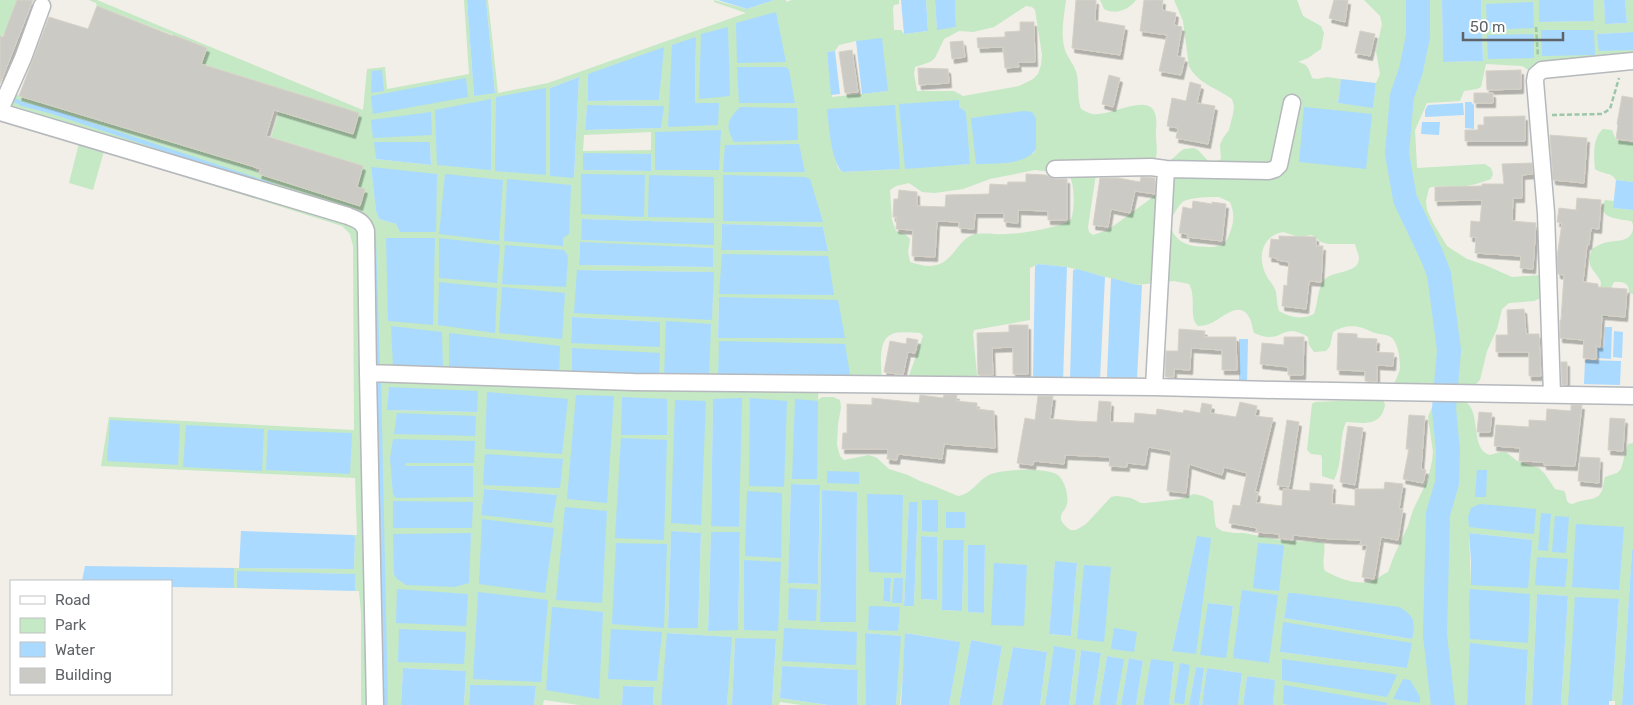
<svg xmlns="http://www.w3.org/2000/svg" width="1633" height="705" viewBox="0 0 1633 705" font-family="Rubik,sans-serif">
  <style>
    .green { fill: #c5e8c5; fill-rule: evenodd }
    .water { fill: #aadaff }
    .lines { fill: none; stroke-linecap: round; stroke-linejoin: round }
    .stream { stroke: #aadaff; stroke-width: 4 }
    .river { stroke: #aadaff; stroke-width: 24 }
    .building { fill: #cccac5; stroke: #d6d1c6; filter: url(#shadow) }
    .minor-casing { stroke: #b5b8bc; stroke-width: 19 }
    .path { stroke: #9cc7a9; stroke-width: 2.5; stroke-dasharray: 5 2.5; stroke-linecap: butt }
    .minor { stroke: #fff; stroke-width: 16 }
  </style>
  <defs>
    <filter id="shadow"><feDropShadow dx="2.5" dy="4.5" stdDeviation="0" flood-color="#0004"/></filter>
  </defs>
  <rect width="100%" height="100%" fill="#f1efe8"/>
  <!-- green -->
  <path class="green" d="M0,0H17L6,30L0,39Z
    M89,0H97L363,110L367,69L385,67L387,89L469,74L464,0H467L474,96L495,92L486,0H488L498,93L548,83L746,13L714,2V0L747,9L774,0H786V2L792,0H899V4L894,5L893,8L894,30H901L904,34L928,31L926,0H935L937,29L956,27L955,0H1066C1064,16 1060,35 1065,50C1068,59 1075,65 1077,75C1079,86 1077,98 1081,109C1085,111 1088,113 1092,114C1115,117 1161,83 1156,129C1155,140 1159,150 1155,160L1096,174L1088,227L1089,232L1093,235L1108,230L1153,197L1159,190L1171,160L1181,151L1184,149L1194,148L1198,150L1209,162H1216L1221,159L1220,145L1223,138L1229,130L1233,114L1234,106L1232,99C1217,88 1198,84 1189,66L1183,21L1174,0H1297L1303,16L1321,26L1324,33L1321,49L1308,58L1298,62C1308,64 1309,69 1312,78L1317,79L1327,77L1341,79L1338,103L1373,107L1376,83L1380,74L1376,51L1382,24L1380,16L1364,0H1442L1443,62L1483,61L1481,0H1539L1540,22L1593,21V0H1604L1605,24L1627,23L1625,0H1633V32L1598,34L1600,50H1633V61L1536,75L1522,66L1486,64L1481,87L1477,89L1464,91L1460,101L1427,103L1415,130L1417,168L1485,164L1491,168L1493,174L1491,179C1481,183 1469,186 1458,187C1449,187 1439,185 1429,188L1426,201L1427,210L1433,223L1447,246L1467,259L1485,265L1512,277L1542,275L1543,297L1534,301L1509,303L1502,309L1497,329L1487,351L1480,380L1473,387L1393,386C1395,381 1399,374 1400,368C1400,358 1398,340 1389,336C1383,334 1375,334 1370,331C1359,325 1344,324 1333,332L1330,346L1326,351L1314,352L1309,345L1308,337C1304,334 1298,332 1293,331C1288,331 1285,332 1281,334C1273,339 1262,337 1254,333C1252,328 1252,321 1249,317C1241,302 1226,314 1217,320C1212,323 1205,326 1198,326C1188,317 1197,297 1189,284L1174,281L1137,285L1067,267L1038,264L1030,268V320L974,330L973,334L978,385L906,384L923,336L920,333C912,333 900,331 892,334C876,340 882,370 882,384H819L818,400L822,397H833L840,400L841,408L838,424L837,445L840,456L844,460L869,455L877,458L889,469L908,475L920,481L934,486L958,496C972,494 977,481 989,475C1001,469 1047,467 1058,475C1065,481 1070,498 1066,507C1064,511 1061,513 1061,518C1061,523 1066,526 1070,530H1076L1086,524L1111,497L1117,496L1131,498L1141,503H1146L1180,499L1194,494L1203,496L1213,501L1215,522L1216,527L1222,531L1234,533H1244L1285,541L1320,542L1324,543C1326,553 1321,562 1325,571C1338,578 1359,587 1374,580C1379,578 1383,574 1388,572L1394,556L1408,526L1413,510L1428,479L1432,461L1433,452L1428,417L1435,400C1443,400 1455,399 1463,401C1480,406 1472,439 1483,451C1485,453 1487,454 1490,455L1500,452H1506L1517,461L1539,468L1545,474L1555,489L1564,491C1568,497 1564,503 1573,504C1580,499 1596,501 1600,494C1604,489 1603,482 1605,477L1617,473L1621,469L1627,447L1628,444L1633,443V550H1632L1622,705H1615V701H1612L1619,599L1568,705H1574H1561L1568,596L1537,594L1532,705H1525L1528,650L1470,661L1467,705H1387L1388,703L1283,704L1288,705H1273L1274,680L1247,676L1243,705H1238L1242,673L1207,668L1202,705H1199L1204,668L1196,667L1189,705H1169L1174,663L1151,660L1143,705H1136L1143,661L1129,658L1121,705H1116L1123,659L1107,656L1099,705H1093L1101,653L1081,650L1075,705H1069L1076,650L1054,647L1045,705H1040L1047,652L1013,647L1002,705H992L1002,646L971,640L959,705H949L959,642L906,633L900,705H896L900,636L866,633V705H857L858,670L782,666L780,698L828,705H801L780,702L779,705H772L776,640L735,638L732,705H727L731,637L668,633L661,705H653L654,687L623,686L622,705H579L544,700L543,705H534L536,687L470,685L469,705H464L466,671L403,668L401,705H361V613L359,591H355V574L237,572V588H234V568L354,569L355,538L353,535H357L355,478L101,466L109,417L354,430L353,246L350,234L342,226L104,151L93,190L69,183L79,143L0,117L9,87L19,96L252,166L260,174L360,205L365,190L357,187L363,166L271,137L279,111L353,133L359,113L202,64L207,48L97,6L96,3ZM1026,6L1032,7L1035,10L1042,55L1041,65L1038,74L1033,79L1019,86L963,96L954,91H917L914,74L915,67L930,62L935,58L944,39L959,31L973,32L994,27ZM696,37L695,103L668,126ZM856,41L888,91L832,97L827,52L835,51L839,45ZM663,47L659,100L588,101ZM579,77L574,178L550,88ZM587,105L663,106L661,128L585,130ZM959,107L964,110L970,164L905,168ZM1005,115L1036,118V149L1033,154L971,118ZM651,132V150L583,151L584,135ZM375,142H430L431,165L376,159ZM583,154H651V171L584,170ZM834,156L900,169L843,172L838,168ZM371,167L400,232L396,224L379,219L376,211ZM1035,170L1068,174C1075,180 1075,211 1071,219C1070,220 1066,223 1065,223C1048,229 1022,234 1004,234C994,235 980,231 970,236C964,239 958,247 954,252C941,269 928,268 910,262L908,252L910,239L906,235L896,231L892,220L890,190L896,186L909,183L922,192L935,193L963,189L990,179ZM1219,197L1230,202C1235,214 1234,223 1229,235C1225,246 1219,247 1208,247C1202,246 1195,247 1189,245C1176,241 1167,229 1173,216C1176,211 1179,204 1184,201C1194,197 1208,197 1219,197ZM583,219L714,223V244L581,240ZM722,224L823,227L828,251L721,250ZM1283,232L1299,237L1312,235L1321,242L1328,244H1355C1356,249 1359,254 1359,259C1358,274 1333,270 1324,280C1317,289 1318,304 1314,314C1302,320 1291,318 1279,311C1277,305 1277,299 1276,292C1274,285 1269,281 1266,275C1257,257 1262,236 1283,232ZM580,243L713,248V267L579,265ZM577,270L713,272L712,319V320ZM719,297H720L845,338H718ZM572,317H573L660,322L571,343ZM389,387L477,412L388,410ZM713,399L739,527L711,525ZM827,472H859V483H827ZM791,484L820,485L818,584L788,583ZM484,489L556,495H557L481,515ZM822,490L857,492L856,622H820ZM909,502L918,503L914,606L904,605ZM671,531L701,533L698,628L668,627ZM711,532L740,533L738,630H708ZM1469,533L1532,540L1471,584ZM921,536L937,537L936,600L921,599ZM1197,537L1210,538L1172,651ZM944,540H964L962,611L942,610ZM969,545H985L984,613L968,612ZM1055,562L1077,563L1071,636L1049,634ZM884,578H891L890,602L883,601ZM1288,594L1414,623L1412,639L1284,618ZM1208,603L1233,606L1225,658ZM1411,643L1407,668L1280,652Z
    M1100,0H1136C1129,10 1115,15 1104,9Z
    M1603,129L1612,130L1616,140L1633,143V182L1616,180C1612,172 1601,174 1595,169C1594,157 1592,138 1603,129Z
    M1605,200L1614,201L1613,208L1633,210V224L1631,221C1618,219 1595,218 1605,200Z
    M1633,230V294L1629,293C1629,282 1624,282 1614,282L1612,286L1610,315L1607,317H1597L1601,282C1594,268 1585,268 1592,249C1597,246 1602,243 1608,242C1619,240 1629,242 1633,230Z
    M1380,399H1383L1385,405C1381,427 1364,423 1346,422C1338,440 1344,460 1334,480L1322,476V458L1321,455L1311,454L1307,450L1312,404L1315,402Z"/>
  <!-- water -->
  <path class="water" d="M467,0H486L495,93L474,96Z
    M718,0H774L747,9Z
    M901,0H926L928,31L904,34Z
    M935,0H955L956,27L937,30Z
    M1442,0H1481L1483,61L1443,62Z
    M1539,0H1593L1594,21L1539,22Z
    M1604,0H1625L1627,23L1605,24Z
    M1533,2L1534,28L1487,30L1486,4Z
    M776,12L786,62L737,63L736,23Z
    M728,27L730,96L699,99L701,34Z
    M1541,30H1594L1595,55L1542,56Z
    M1633,32V50L1599,51L1597,34Z
    M1534,34V58L1488,59L1487,35Z
    M696,37L695,103H719L718,125L668,127L672,45Z
    M882,38L888,91L862,94L856,41Z
    M664,47L659,100L588,101V74Z
    M835,51L840,94L831,95L827,52Z
    M737,67H786L789,70L795,103H739Z
    M382,70L384,91L371,93L372,71Z
    M579,77L574,178L550,176V88Z
    M466,78L468,97L373,114L371,96Z
    M1341,79L1376,83L1373,108L1338,103Z
    M546,88V175L495,171L496,97Z
    M491,99V170L437,165L435,110Z
    M959,100V107L964,110L966,113L970,164L905,169L899,104Z
    M1465,102H1471L1474,105V129L1465,128Z
    M1463,103L1464,115L1425,117V110L1428,105Z
    M587,105L664,106L661,128L585,130Z
    M895,105L900,169L843,172C831,164 829,124 827,109Z
    M740,107L797,108L798,140L734,142C725,125 727,121 740,107Z
    M1304,107L1372,114L1366,169L1299,162Z
    M1024,111L1032,112L1036,118V149C1025,166 994,163 976,164L971,118Z
    M431,112L432,135L373,138L371,120Z
    M1422,122H1440L1439,135L1421,134Z
    M721,130L719,170H655V132Z
    M374,142H430L431,165L376,159Z
    M799,144L805,172H723L725,145Z
    M583,153L651,154V171L583,170Z
    M371,167L437,174L436,232H400L396,224L379,219L376,211Z
    M445,174L503,180L499,241L439,234Z
    M581,174L645,175L644,217L581,214Z
    M649,175L714,177V218L648,217Z
    M723,175L805,177L810,179L823,222L723,221Z
    M507,179L571,185L569,234L563,238V246L504,241Z
    M1616,180L1633,182V210L1613,208Z
    M582,219L714,223V245L581,240Z
    M722,224L823,227L828,251L721,250Z
    M386,238H435L433,325L388,321Z
    M439,238L500,245L497,283L439,278Z
    M580,242L713,248V267L579,265Z
    M505,245L564,250L568,256L566,287L502,284Z
    M722,254L828,256L834,295L719,294Z
    M1038,264L1067,267L1063,380L1033,379L1035,266Z
    M1077,269L1105,277L1100,379L1070,380L1073,270Z
    M577,270L714,272L712,320L574,313Z
    M1111,278L1137,285H1142L1137,378L1107,377Z
    M439,282L497,288L495,333L438,325Z
    M502,287L565,293L562,339L499,333Z
    M719,297L838,300L845,338H718Z
    M572,317L660,322V347L571,343Z
    M666,321L711,324L709,378H664Z
    M391,326L442,332L443,370L393,366Z
    M1605,327H1612L1611,359L1598,358V348H1604Z
    M1614,331L1623,332L1622,358L1613,357Z
    M449,333L560,346L559,374L449,369Z
    M1239,339H1248L1247,384H1239Z
    M719,341L845,344L851,381L718,379Z
    M572,348L660,353L659,378L572,376Z
    M1585,360L1621,361L1620,385L1584,384Z
    M389,387L478,391L477,412L387,410Z
    M487,392L568,399L562,454L485,449Z
    M576,395L614,396L607,503L567,499Z
    M622,397L667,399V435H621Z
    M742,398L739,527L711,526L713,399Z
    M750,398L787,401L784,487L749,486Z
    M795,399L818,401L817,479H792Z
    M675,400L706,401L701,525L671,523Z
    M397,413L476,416L475,436L394,434Z
    M110,420L180,424L178,465L107,461Z
    M186,425L264,429L262,471L183,467Z
    M268,430L352,433L350,474L266,470Z
    M621,438L667,440L664,540L615,538Z
    M395,439L475,441L474,463H407L405,465L407,466H473V497L396,498L393,494L390,458L393,440Z
    M485,454L563,459L560,488L483,485Z
    M1477,470H1487L1486,497H1475Z
    M827,471L859,472V484L827,483Z
    M791,484L820,485L818,584L788,583Z
    M484,489L557,495L552,523L481,515Z
    M822,490L857,492L856,622H820Z
    M747,491L782,493L781,558L745,556Z
    M867,494L903,495L901,573L869,572Z
    M922,500H938V532L922,531Z
    M393,501L473,502L472,528H393Z
    M909,502H918L914,606H904Z
    M1480,504L1536,509L1534,534L1469,527L1468,517L1471,508Z
    M565,507L607,511L602,603L556,600Z
    M946,512H965V528H946Z
    M1541,513L1551,514L1548,551L1538,550Z
    M1555,516L1569,517L1566,553L1552,552Z
    M482,519L554,528L545,593L479,584Z
    M1576,524L1624,527L1619,590L1572,587Z
    M241,531L353,535L355,538L354,569L239,568Z
    M671,531L701,533L698,628H668Z
    M711,532H740L738,630L708,631Z
    M471,533L469,583L455,587L406,585L396,578L394,574L393,534Z
    M1469,533L1532,540L1528,588L1471,585V561Z
    M921,536L937,537V600L921,599Z
    M1197,536L1211,538L1196,654L1172,651Z
    M943,540H964L962,611L942,610Z
    M616,543L667,544L664,628L612,624Z
    M1258,543L1284,545L1279,591L1253,588Z
    M968,545H985L984,613L968,612Z
    M1632,550H1633V705H1622Z
    M1537,557L1568,559L1565,587L1535,585Z
    M744,560L781,562L778,631L744,630Z
    M1055,561L1077,563L1071,636L1049,634Z
    M994,563L1027,565L1024,626L991,625Z
    M1084,565L1111,567L1104,642L1077,639Z
    M85,566L234,568V588L171,587V581H82Z
    M237,571L355,574V591L237,588Z
    M884,578H891L890,602L883,601Z
    M894,578H903L902,603H892Z
    M789,588L817,590L816,621L788,620Z
    M397,589L468,594L466,626L396,623Z
    M1470,589L1530,594L1528,643L1470,639L1469,602Z
    M1242,590L1278,595L1269,663L1233,658Z
    M478,592L548,600L541,682L473,679Z
    M1288,593H1293L1399,607C1415,616 1416,623 1412,639L1284,618Z
    M1537,594L1568,596L1561,705H1532Z
    M1575,597L1619,599L1612,701H1609V705H1568Z
    M1208,603L1233,606L1226,658L1200,655Z
    M869,606L900,607L898,631L868,630Z
    M552,607L603,612L599,699L546,690Z
    M1283,622L1412,643L1407,668L1280,652Z
    M784,628L857,632L856,665L782,661Z
    M1114,628L1137,632L1134,652L1111,649Z
    M399,629L466,632L464,664L398,662Z
    M611,629L662,632L657,681L608,679Z
    M667,633L732,637L727,705H661Z
    M865,633L901,636L896,705H866Z
    M905,633L960,642L949,705H901Z
    M735,638L776,639L772,705H732Z
    M971,640L1002,646L992,705H959Z
    M1470,643L1528,650L1525,705H1467Z
    M1054,646L1076,650L1069,705H1045Z
    M1013,647L1047,652L1040,705H1002Z
    M1081,650L1101,653L1093,705H1075Z
    M1107,656L1124,659L1116,705H1099Z
    M1129,658L1143,661L1136,705H1121Z
    M1151,659L1174,662L1169,705H1143Z
    M1282,659L1389,673L1397,675L1387,697L1282,680Z
    M1180,663L1190,665L1184,704L1174,703Z
    M782,666L858,670L857,705H828L780,698Z
    M1196,667L1204,668L1199,705H1189Z
    M403,668L466,671L464,705H401Z
    M1207,668L1242,673L1238,705H1202Z
    M1247,676L1275,680L1273,705H1243Z
    M1403,679L1410,680L1420,697V703L1393,699Z
    M470,685L536,686L534,705H469Z
    M1284,685L1388,703L1387,705H1288L1283,704Z
    M623,686L654,687L653,705H622Z"/>
  <g class="lines">
    <!-- stream -->
    <path class="stream" d="M11,98L22,104L53,112L272,185
      M374,237L378,370
      M379,377L386,705"/>
    <!-- river -->
    <path class="river" d="M1418,0V36L1411,70L1402,96L1397,153L1405,199L1432,256L1439,274L1449,350L1444,409L1448,450L1447,483L1438,514L1435,635L1443,705"/>
  </g>
  <!-- building -->
  <path class="building" d="M17,0H33L0,84V36L3,37Z
    M1076,0H1096L1095,21L1125,26L1120,55L1072,48Z
    M1144,0H1163L1162,10L1176,13L1174,25L1182,27L1177,56L1185,58L1181,75L1159,71L1167,35L1140,31Z
    M1334,0H1348L1345,22L1329,18Z
    M97,6L173,36V35L207,48L201,64L359,113L353,134L274,110L266,136L363,166L357,187L365,189L360,206L259,174L261,169L19,96L49,17L88,29Z
    M1020,22H1034L1035,62H1018L1019,67L1005,68L1003,47L978,48L977,38L1005,37V32L1020,31Z
    M1360,31L1375,34L1370,56L1355,53Z
    M963,41L965,57L952,59L950,42Z
    M852,50L858,92L845,93L839,52Z
    M918,68L948,69L949,83L919,85Z
    M1521,70V89L1487,90L1486,71Z
    M1109,75L1120,78L1113,107L1102,104Z
    M1190,82L1201,85L1197,103L1215,106L1208,144L1176,138L1178,128L1167,126L1172,98L1186,101Z
    M1474,93H1493V103H1474Z
    M1622,96L1633,98V141L1616,139L1618,125L1617,124Z
    M1525,116V141H1465V130H1478V125H1484V117Z
    M1550,135L1587,138L1584,183L1553,180Z
    M1532,163L1533,174L1522,175V198H1513L1512,221L1536,223L1533,269L1520,268L1521,256L1475,253L1476,237H1470L1471,221L1480,222L1482,200L1435,201V187L1482,186V184H1504L1502,164Z
    M1026,174L1046,175L1055,179H1067V220H1048V211L1018,210V223L1004,222V213H975L974,229L959,228V222L937,221L935,257L912,256L913,230L896,229L897,217H893L894,199H898L899,190L917,192V206L945,207L946,195L989,194L990,184L1007,185L1008,182H1026Z
    M1141,177L1155,178V194L1135,191L1130,213L1111,209L1108,227L1093,225L1100,178H1118L1140,182Z
    M1577,198L1601,200L1599,229L1591,228L1589,245H1587L1583,282L1598,284V287L1627,289L1625,317L1602,315L1600,347L1596,346V359L1583,358L1584,340L1560,338V320H1561L1564,275L1558,274L1557,257L1562,223L1557,222L1559,208L1576,210Z
    M1193,201L1212,204V202L1226,204L1222,241L1187,237L1188,234L1179,233L1183,207L1192,209Z
    M1279,236L1316,237V246H1323L1321,282L1309,281L1306,309L1282,306L1284,285L1287,286L1289,262L1277,260V258L1269,257L1271,239L1279,240Z
    M1524,309L1526,334H1539L1541,376H1529V352H1496V335H1508L1507,310Z
    M1009,325H1028V374H1013V347L992,348L993,375H978L977,333L1009,332Z
    M1179,329L1205,331L1204,337H1236L1237,370H1222V350L1191,348L1190,370L1174,369V377H1165L1166,351H1178Z
    M1338,333L1357,334V338L1377,339L1376,352L1394,353L1393,366L1377,365V382L1365,381V371L1337,370Z
    M1284,337H1304L1303,375H1288V367L1260,364L1262,343L1284,345Z
    M907,338L918,340L915,353L908,352L903,375L884,372L890,341L906,344Z
    M1561,362H1567V385H1562Z
    M920,395L943,398L944,395H957L956,401L977,403V409L994,411L995,448L944,444L942,459L898,454L897,460L887,459L888,449H842L843,433H847V404L872,405V398L919,403Z
    M1038,396H1053L1050,419L1075,421L1097,422L1099,401L1111,402L1110,422L1134,423L1135,413L1156,415L1157,409L1183,413L1184,410L1200,413L1202,403L1212,405L1210,413L1236,417L1240,402L1257,406L1255,416L1273,418L1255,492H1258L1256,503L1282,506L1283,489L1310,491V483L1333,485L1332,504L1355,506V489H1384L1385,482L1403,484L1399,509H1403L1398,540L1381,537L1374,579L1362,577L1367,545H1360L1361,540L1331,539L1293,535V540L1279,538V534L1256,532L1257,528L1229,523L1233,505L1240,506L1247,473L1224,467L1222,475L1189,464L1186,493L1167,491L1171,451L1148,447L1145,465L1127,463V467L1109,466L1110,457L1065,455L1064,464L1034,461L1033,465L1017,463L1025,418L1035,420Z
    M1571,405H1582L1575,466L1544,465V462L1519,461L1520,448L1494,446L1496,425L1529,427V420L1546,421L1547,409L1571,411Z
    M1479,412L1492,413L1490,432H1477Z
    M1409,415L1425,416L1421,469L1426,470L1423,483L1403,479L1409,449H1406Z
    M1610,418L1625,419L1623,451L1608,450Z
    M1287,420L1299,422L1289,487L1277,485Z
    M1348,426L1363,428L1355,485L1340,482Z
    M1580,457L1600,458L1599,483L1578,481Z"/>
  <g class="lines">
    <defs>
      <path id="minor" d="M0,110L23,58L42,6
        M0,112L348,216C357,220 363,221 366,231L368,373L375,705
        M1055,169L1151,167L1166,169L1269,171L1275,169L1279,165L1292,103
        M368,373L633,382L1154,387L1276,390L1633,396
        M1154,387L1166,169
        M1552,394L1546,213L1535,81L1536,75L1542,70L1633,61"/>
    </defs>
    <!-- minor casing -->
    <use href="#minor" class="minor-casing"/>
    <!-- path -->
    <path class="path" d="M1536,27L1538,57
      M1552,115L1602,114L1610,109L1619,78"/>
    <!-- minor -->
    <use href="#minor" class="minor"/>
  </g>
  <!-- legend -->
  <rect x="10" y="580" width="162" height="115" fill="#ffffff" stroke="#bfc1c3"/>
  <rect x="20" y="596" width="25" height="8" fill="#ffffff" stroke="#bfc1c3"/>
  <text x="55" y="605" font-size="15" fill="#5f6368">Road</text>
  <rect x="20" y="618" width="25" height="15" fill="#c5e8c5" stroke="#bfc1c3"/>
  <text x="55" y="630" font-size="15" fill="#5f6368">Park</text>
  <rect x="20" y="642" width="25" height="15" fill="#aadaff" stroke="#bfc1c3"/>
  <text x="55" y="655" font-size="15" fill="#5f6368">Water</text>
  <rect x="20" y="668" width="25" height="15" fill="#cccac5" stroke="#bfc1c3"/>
  <text x="55" y="680" font-size="15" fill="#5f6368">Building</text>
  <!-- scale -->
  <path d="M1463 32v8h100v-8" fill="none" stroke="#5f6368" stroke-width="2.5"/>
  <text x="1470" y="32" font-size="15" fill="#5f6368" stroke="#ffffff" stroke-width="4" paint-order="stroke">50 m</text>
</svg>
